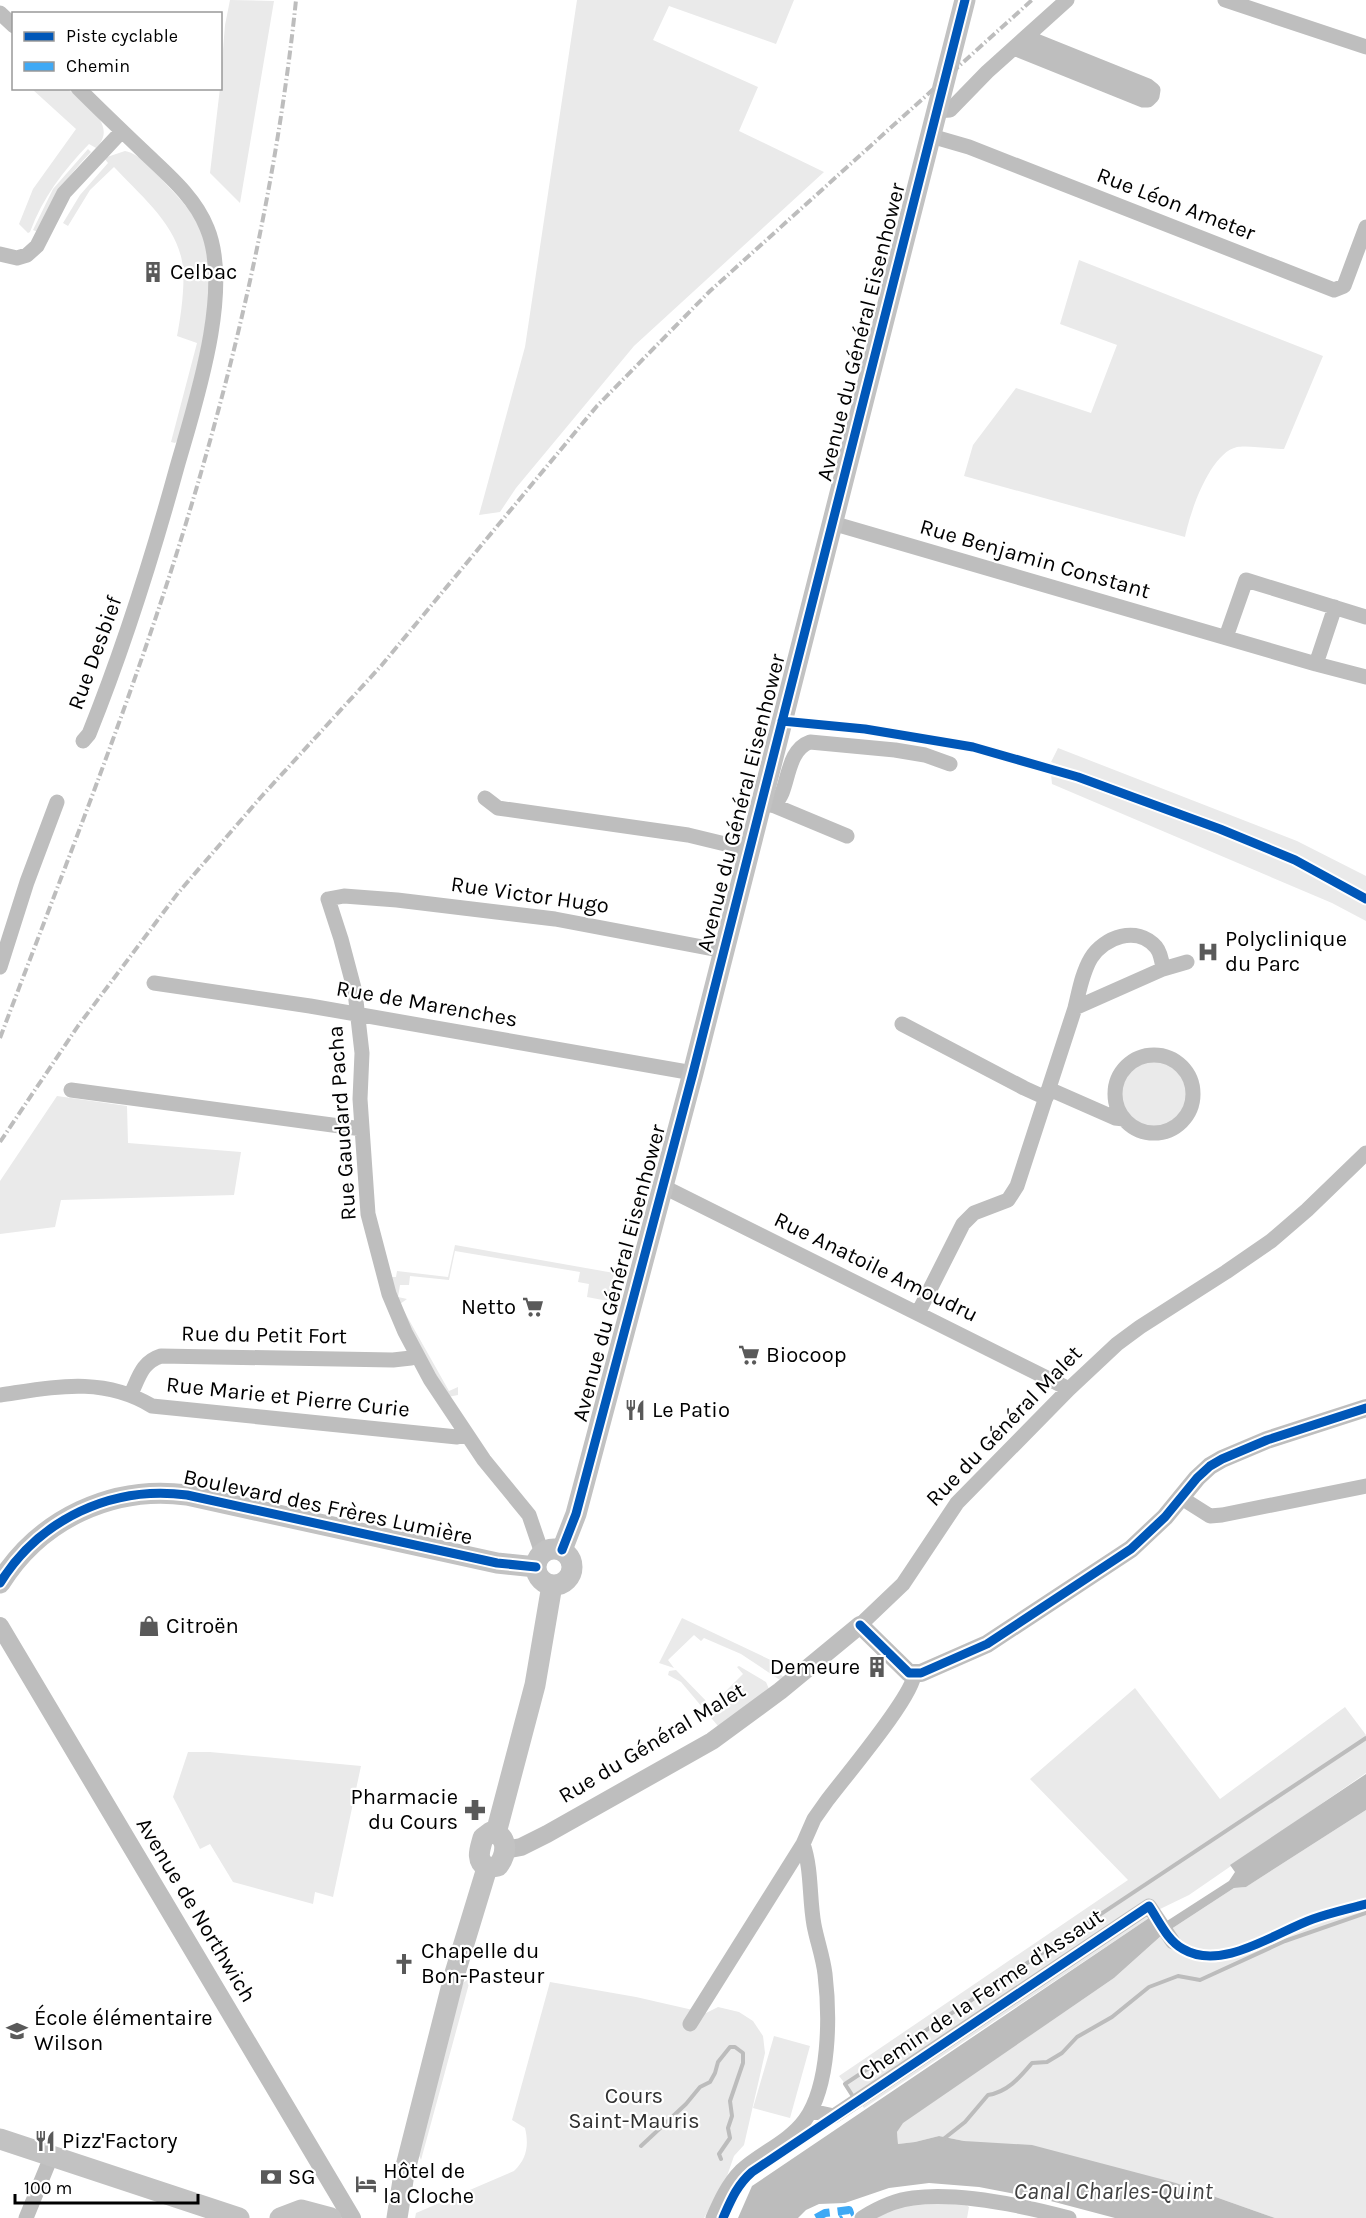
<svg xmlns="http://www.w3.org/2000/svg" width="1366" height="2218" viewBox="0 0 1366 2218" font-family="Karla,sans-serif">
  <style>
    .green { fill: #eaeaea }
    .water { fill: #bcbcbc }
    .lines { fill: none; stroke-linecap: round; stroke-linejoin: round }
    .stream { stroke: #bcbcbc; stroke-width: 4 }
    .minor { stroke: #bebebe; stroke-width: 15 }
    .tertiary { stroke: #bebebe; stroke-width: 18 }
    .secondary { stroke: #c2c2c2; stroke-width: 21 }
    .rail { stroke: #bdbdbd; stroke-width: 4; stroke-dasharray: 9 3 1.5 3; stroke-linecap: butt }
    .quiet { stroke: #3fa9f5; stroke-width: 8; stroke-dasharray: 15 8; stroke-linecap: butt }
    .cycleway-casing { stroke: #fff; stroke-width: 13 }
    .cycleway { stroke: #0057b8; stroke-width: 9 }
    .labels { text-anchor: middle; dominant-baseline: central; stroke-width: 4.5; stroke-linejoin: round; paint-order: stroke }
    .street-label { font-size: 22px; fill: #000; stroke: #fff }
    .poi-label { font-size: 22px; fill: #000; stroke: #fff; text-anchor: start }
    .park-label { font-size: 22px; fill: #303030; stroke: #fff }
    .water-label { font-size: 24px; font-style: italic; fill: #414141; stroke: #fff }
  </style>
  <rect width="100%" height="100%" fill="#fff"/>
  <!-- green -->
  <path class="green" d="M230,0L274,1L240,203L210,173L220,88L225,25Z
    M577,0H794L776,44L669,6L653,40L758,87L739,131L824,172L634,346L516,488L500,512L479,515L525,347Z
    M32,89H68C85,104 119,125 96,148L89,144C63,171 43,197 30,232L28,233L19,224L33,189L76,129Z
    M88,149L91,152C68,176 49,200 38,232L33,230L53,189Z
    M125,151C141,154 156,173 167,185C180,199 195,214 202,233C224,287 192,384 179,439L175,443L171,442L197,343L177,336C181,316 186,280 182,261C175,223 139,194 114,167L90,190L68,226L63,223L80,195L108,163L104,158Z
    M1079,260L1323,356L1284,449C1272,449 1247,445 1237,447C1210,453 1190,512 1185,537L964,476L973,445L1016,388L1091,413L1117,345L1060,324Z
    M1058,748L1297,841L1366,876V892L1302,858L1158,800L1051,762Z
    M1051,774L1220,834L1295,865L1366,905V921L1332,903L1052,784Z
    M1115 1094a39 39 0 1 1 78 0a39 39 0 1 1-78 0Z
    M57,1096L127,1106L128,1143L241,1152L234,1195L61,1200L55,1227L0,1234V1181Z
    M455,1245L614,1273L608,1301L587,1297L589,1284L578,1282L580,1272L455,1251L449,1280L410,1276L409,1285H400L398,1297L407,1299L400,1304L449,1391L458,1387V1395L448,1397L400,1311L390,1277H396L397,1271L448,1277Z
    M682,1618L777,1663L773,1670L784,1677L780,1680L741,1654L704,1638L701,1641L694,1635L668,1660L674,1668L659,1663Z
    M739,1666L766,1682L769,1689L718,1726L681,1682L668,1675L669,1671L676,1670L711,1706L743,1674L737,1667Z
    M1135,1688L1220,1799L1345,1707L1366,1735V1773L1189,1895L1158,1910L1149,1918L864,2108L839,2076L1128,1880L1030,1779Z
    M188,1752H210L361,1766L333,1897L315,1892L313,1904L233,1882L210,1844L200,1849L173,1797Z
    M1366,1810V2218H1275L1176,2183L939,2136L915,2142L898,2144L897,2132L902,2123L1114,1978L1162,1935L1234,1888L1246,1887Z
    M467,1980H470L421,2160L418,2153L419,2148L463,1983Z
    M550,1982L636,1997L706,2013L718,2007L739,2012L753,2021L763,2036L765,2053L744,2145L734,2156L726,2179L704,2218H415L416,2213L514,2171C527,2159 529,2145 525,2128L512,2120Z
    M774,2036L810,2046L790,2118L753,2108Z
    M918,2203L965,2204L969,2207L967,2218H870L882,2212Z"/>
  <!-- water -->
  <path class="water" d="M1366,1774V1810L1246,1887L1234,1888L1162,1935L1114,1978L903,2123L897,2132L898,2144L915,2142L939,2136L964,2141L1032,2145L1176,2183L1275,2218H1115L1047,2200L979,2187L929,2183L889,2188L845,2203L819,2204L806,2210L798,2218H738L752,2186L1149,1918L1156,1928L1229,1881L1235,1872L1230,1865Z"/>
  <g class="lines">
    <!-- stream -->
    <path class="stream" d="M854,2098L845,2084L1366,1738
      M941,2141L965,2122L988,2095C1008,2092 1020,2077 1032,2063L1047,2062L1062,2053L1077,2037L1112,2017L1149,1987L1178,1976L1200,1980L1285,1941L1366,1913
      M641,2146L686,2104L700,2087L710,2082L715,2073L718,2062L730,2047H735L743,2053V2063L730,2101L732,2116L728,2128L730,2138L719,2154L721,2159"/>
    <!-- minor -->
    <path class="minor" d="M1225,0L1366,47
      M0,13L14,26
      M1014,48L1143,100H1148L1152,96L1153,90L1148,86L1026,37
      M78,88C100,110 122,131 144,152C167,174 195,197 207,228C233,290 195,404 177,467C152,558 124,647 89,734L83,741
      M936,111L950,110L987,72L1067,0
      M931,136L969,147L1334,290L1344,286L1366,227
      M0,254L17,258L27,255L37,246L64,193L122,131
      M832,523L1316,664L1366,677
      M1226,637L1246,580L1366,617
      M1316,664L1335,607
      M485,798L498,808L688,835L750,850
      M761,803L775,806C777,801 780,798 782,793C789,775 790,749 810,742L895,750L925,755L950,764
      M775,806L847,836
      M0,967L27,882L57,802
      M154,983L310,1006L693,1073
      M1075,1008L1163,969L1187,962
      M902,1024L1024,1088L1046,1098
      M1115 1094a39 39 0 1 1 78 0a39 39 0 1 1-78 0Z
      M1049,1089L1115,1118L1124,1119
      M71,1090L362,1129
      M662,1186L1069,1389
      M918,1313L963,1224L974,1213L1008,1200L1017,1186L1075,1008C1079,992 1082,973 1091,958C1104,937 1137,925 1156,947C1161,953 1162,962 1163,969
      M131,1394C139,1377 142,1362 161,1356L393,1360L411,1358L417,1355
      M0,1395C55,1387 102,1376 152,1406L457,1437L466,1435
      M1180,1497L1210,1516L1222,1515L1366,1486
      M542,1553L529,1515L484,1460L430,1379L405,1332L389,1294L368,1214L360,1099L362,1053L355,992L341,939L328,899L344,896L397,900L555,919L724,951
      M860,1625L903,1584L957,1503L1069,1389L1117,1344L1140,1327L1226,1272L1271,1241L1307,1210L1366,1153
      M690,2024L803,1844
      M811,2111L834,2116L1149,1906L1173,1942
      M26,2218L51,2157
      M713,2218C720,2202 728,2184 741,2171C760,2153 788,2143 805,2120C830,2085 830,2016 825,1974C823,1957 817,1941 814,1925C809,1898 812,1870 803,1844L814,1819L826,1802C842,1780 914,1696 914,1674
      M862,2218C878,2208 895,2200 913,2198C959,2192 1024,2206 1069,2218"/>
    <!-- tertiary -->
    <path class="tertiary" d="M0,1626L352,2218
      M505,1850L521,1847L547,1834L712,1741L780,1691L860,1625L909,1673H921L987,1644L1131,1549L1165,1517L1197,1478L1210,1466L1222,1459L1267,1440L1366,1408"/>
    <!-- secondary -->
    <path class="secondary" d="M536 1567a18 18 0 1 1 36 0a18 18 0 1 1-36 0Z
      M562,1550L576,1514L693,1073L965,0
      M0,1583C40,1519 112,1485 187,1495L497,1563L536,1567
      M491,1832C509,1835 507,1854 498,1866L487,1868C475,1860 480,1849 483,1838Z
      M496,1833L535,1685L552,1585
      M0,2139L239,2218
      M280,2218L301,2210L331,2218
      M397,2218L404,2174L455,1973L487,1868"/>
    <!-- rail -->
    <path class="rail" d="M0,1038C59,882 121,727 172,568C231,383 276,193 296,0
      M0,1142L78,1026L178,893L261,797L381,666L597,406L710,291L1032,0"/>
    <!-- quiet -->
    <path class="quiet" d="M816,2218L825,2213L849,2210L850,2213L840,2218"/>
    <defs>
      <path id="cycleway" d="M782,721L865,729L973,747L1078,777L1220,829L1295,860L1366,899
        M562,1550L576,1514L693,1073L965,0
        M0,1583C40,1519 112,1485 187,1495L497,1563L536,1567
        M860,1625L909,1673H921L987,1644L1131,1549L1165,1517L1197,1478L1210,1466L1222,1459L1267,1440L1366,1408
        M723,2218C731,2200 737,2185 752,2172L1149,1906C1159,1921 1167,1940 1183,1949C1222,1972 1276,1932 1313,1919C1330,1913 1348,1909 1366,1904"/>
    </defs>
    <!-- cycleway casing -->
    <use href="#cycleway" class="cycleway-casing"/>
    <!-- cycleway -->
    <use href="#cycleway" class="cycleway"/>
  </g>
  <!-- icons -->
  <defs>
    <symbol id="building-bare" viewBox="-9 -9 18 18"><path d="M-4-6H4V6H1V3H-1V6H-4ZM-2.5-4.3h1.7v1.8h-1.7ZM.8-4.3h1.7v1.8H.8ZM-2.5-1h1.7V.8h-1.7ZM.8-1h1.7V.8H.8Z" fill="#595959" stroke="#fff" stroke-width="2.5" paint-order="stroke"/></symbol>
    <symbol id="hospital-bare" viewBox="-9 -9 18 18"><path d="M-5-5h3v3.5h4V-5h3V5h-3V1.5h-4V5h-3Z" fill="#595959" stroke="#fff" stroke-width="2.5" paint-order="stroke"/></symbol>
    <symbol id="supermarket-bare" viewBox="-9 -9 18 18"><path d="M-6-5.5h2.5l.6 2H6L4.5 2H-2.5L-4.4-4H-6ZM-1.5 3.2a1.3 1.3 0 1 0 .1 0ZM3 3.2a1.3 1.3 0 1 0 .1 0Z" fill="#595959" stroke="#fff" stroke-width="2.5" paint-order="stroke"/></symbol>
    <symbol id="restaurant-bare" viewBox="-9 -9 18 18"><path d="M-5-6h1v4h1v-4h1v4h1v-4h1v5L-1.5 .5V6h-2V.5L-5-1ZM5-6V6H3V1.5H1.5Q1.5-4 5-6Z" fill="#595959" stroke="#fff" stroke-width="2.5" paint-order="stroke"/></symbol>
    <symbol id="shop-bare" viewBox="-9 -9 18 18"><path d="M-5-2.5h2.3a2.7 3.5 0 0 1 5.4 0H5L5.5 6h-11ZM-1.5-2.5h3a1.5 2.3 0 0 0-3 0Z" fill="#595959" stroke="#fff" stroke-width="2.5" paint-order="stroke"/></symbol>
    <symbol id="pharmacy-bare" viewBox="-9 -9 18 18"><path d="M-2-6h4v4h4v4h-4v4h-4v-4h-4v-4h4Z" fill="#595959" stroke="#fff" stroke-width="2.5" paint-order="stroke"/></symbol>
    <symbol id="church-bare" viewBox="-9 -9 18 18"><path d="M-1.2-6h2.4v3.5h3.3v2.4h-3.3V6h-2.4V-.1h-3.3v-2.4h3.3Z" fill="#595959" stroke="#fff" stroke-width="2.5" paint-order="stroke"/></symbol>
    <symbol id="school-bare" viewBox="-9 -9 18 18"><path d="M0-5L7-2L0 1L-7-2ZM-4 1L0 2.5L4 1V4Q0 6-4 4Z" fill="#595959" stroke="#fff" stroke-width="2.5" paint-order="stroke"/></symbol>
    <symbol id="bank-bare" viewBox="-9 -9 18 18"><path d="M-6-4H6V4H-6ZM0-2.3a2.3 2.3 0 1 0 0 4.6a2.3 2.3 0 1 0 0-4.6Z" fill="#595959" stroke="#fff" stroke-width="2.5" paint-order="stroke"/></symbol>
    <symbol id="hotel-bare" viewBox="-9 -9 18 18"><path d="M-6-4.5h1.5V1H6V5H4.5V3h-9V5H-6ZM-4 0a1.8 1.8 0 1 1 3.6 0ZM.5 0V-2.5h3Q6-2.5 6 0Z" fill="#595959" stroke="#fff" stroke-width="2.5" paint-order="stroke"/></symbol>
  </defs>
  <g fill-rule="evenodd">
    <use href="#building-bare" x="138" y="257" width="30" height="30"/>
    <use href="#hospital-bare" x="1193" y="937" width="30" height="30"/>
    <use href="#supermarket-bare" x="518" y="1292" width="30" height="30"/>
    <use href="#supermarket-bare" x="734" y="1340" width="30" height="30"/>
    <use href="#restaurant-bare" x="620" y="1395" width="30" height="30"/>
    <use href="#shop-bare" x="134" y="1611" width="30" height="30"/>
    <use href="#building-bare" x="862" y="1652" width="30" height="30"/>
    <use href="#pharmacy-bare" x="460" y="1795" width="30" height="30"/>
    <use href="#church-bare" x="389" y="1949" width="30" height="30"/>
    <use href="#school-bare" x="2" y="2016" width="30" height="30"/>
    <use href="#restaurant-bare" x="30" y="2126" width="30" height="30"/>
    <use href="#bank-bare" x="256" y="2162" width="30" height="30"/>
    <use href="#hotel-bare" x="351" y="2169" width="30" height="30"/>
  </g>
  <g class="labels">
    <!-- street labels -->
    <g class="street-label">
      <text transform="translate(1176 204) rotate(21)">Rue Léon Ameter</text>
      <text transform="translate(861 332) rotate(-76)">Avenue du Général Eisenhower</text>
      <text transform="translate(1035 559) rotate(16)">Rue Benjamin Constant</text>
      <text transform="translate(95 653) rotate(-70)">Rue Desbief</text>
      <text transform="translate(741 803) rotate(-76)">Avenue du Général Eisenhower</text>
      <text transform="translate(530 895) rotate(8)">Rue Victor Hugo</text>
      <text transform="translate(427 1004) rotate(10)">Rue de Marenches</text>
      <text transform="translate(342 1123) rotate(-94)">Rue Gaudard Pacha</text>
      <text transform="translate(876 1267) rotate(26)">Rue Anatoile Amoudru</text>
      <text transform="translate(619 1273) rotate(-75)">Avenue du Général Eisenhower</text>
      <text transform="translate(264 1335) rotate(1)">Rue du Petit Fort</text>
      <text transform="translate(288 1397) rotate(6)">Rue Marie et Pierre Curie</text>
      <text transform="translate(1004 1426) rotate(-46)">Rue du Général Malet</text>
      <text transform="translate(328 1507) rotate(12)">Boulevard des Frères Lumière</text>
      <text transform="translate(652 1743) rotate(-31)">Rue du Général Malet</text>
      <text transform="translate(196 1910) rotate(59)">Avenue de Northwich</text>
      <text transform="translate(981 1995) rotate(-34)">Chemin de la Ferme d'Assaut</text>
    </g>
    <!-- poi labels -->
    <g class="poi-label">
      <text x="170" y="272">Celbac</text>
      <text x="1225" y="939">Polyclinique<tspan x="1225" dy="25">du Parc</tspan></text>
      <text x="516" y="1307" text-anchor="end">Netto</text>
      <text x="766" y="1355">Biocoop</text>
      <text x="652" y="1410">Le Patio</text>
      <text x="166" y="1626">Citroën</text>
      <text x="860" y="1667" text-anchor="end">Demeure</text>
      <text x="458" y="1797" text-anchor="end">Pharmacie<tspan x="458" dy="25">du Cours</tspan></text>
      <text x="421" y="1951">Chapelle du<tspan x="421" dy="25">Bon-Pasteur</tspan></text>
      <text x="34" y="2018">École élémentaire<tspan x="34" dy="25">Wilson</tspan></text>
      <text x="62" y="2141">Pizz'Factory</text>
      <text x="383" y="2171">Hôtel de<tspan x="383" dy="25">la Cloche</tspan></text>
      <text x="288" y="2177">SG</text>
    </g>
    <!-- park labels -->
    <g class="park-label">
      <text x="634" y="2096">Cours<tspan x="634" dy="25">Saint-Mauris</tspan></text>
    </g>
    <!-- water labels -->
    <g class="water-label">
      <text x="1113" y="2191">Canal Charles-Quint</text>
    </g>
  </g>
  <!-- legend -->
  <rect x="12" y="12" width="210" height="78" fill="#ffffff" stroke="#999999" stroke-width="1.5"/>
  <rect x="24" y="32" width="30" height="9" fill="#0057b8" stroke="#999999" stroke-width="1.5"/>
  <text x="66" y="42" font-size="18" fill="#000000">Piste cyclable</text>
  <rect x="24" y="62" width="30" height="9" fill="#3fa9f5" stroke="#999999" stroke-width="1.5"/>
  <text x="66" y="72" font-size="18" fill="#000000">Chemin</text>
  <!-- scale -->
  <path d="M15 2194v9h183v-9" fill="none" stroke="#000000" stroke-width="3"/>
  <text x="24" y="2194" font-size="18" fill="#000000" stroke="#ffffff" stroke-width="4.5" paint-order="stroke">100 m</text>
</svg>
